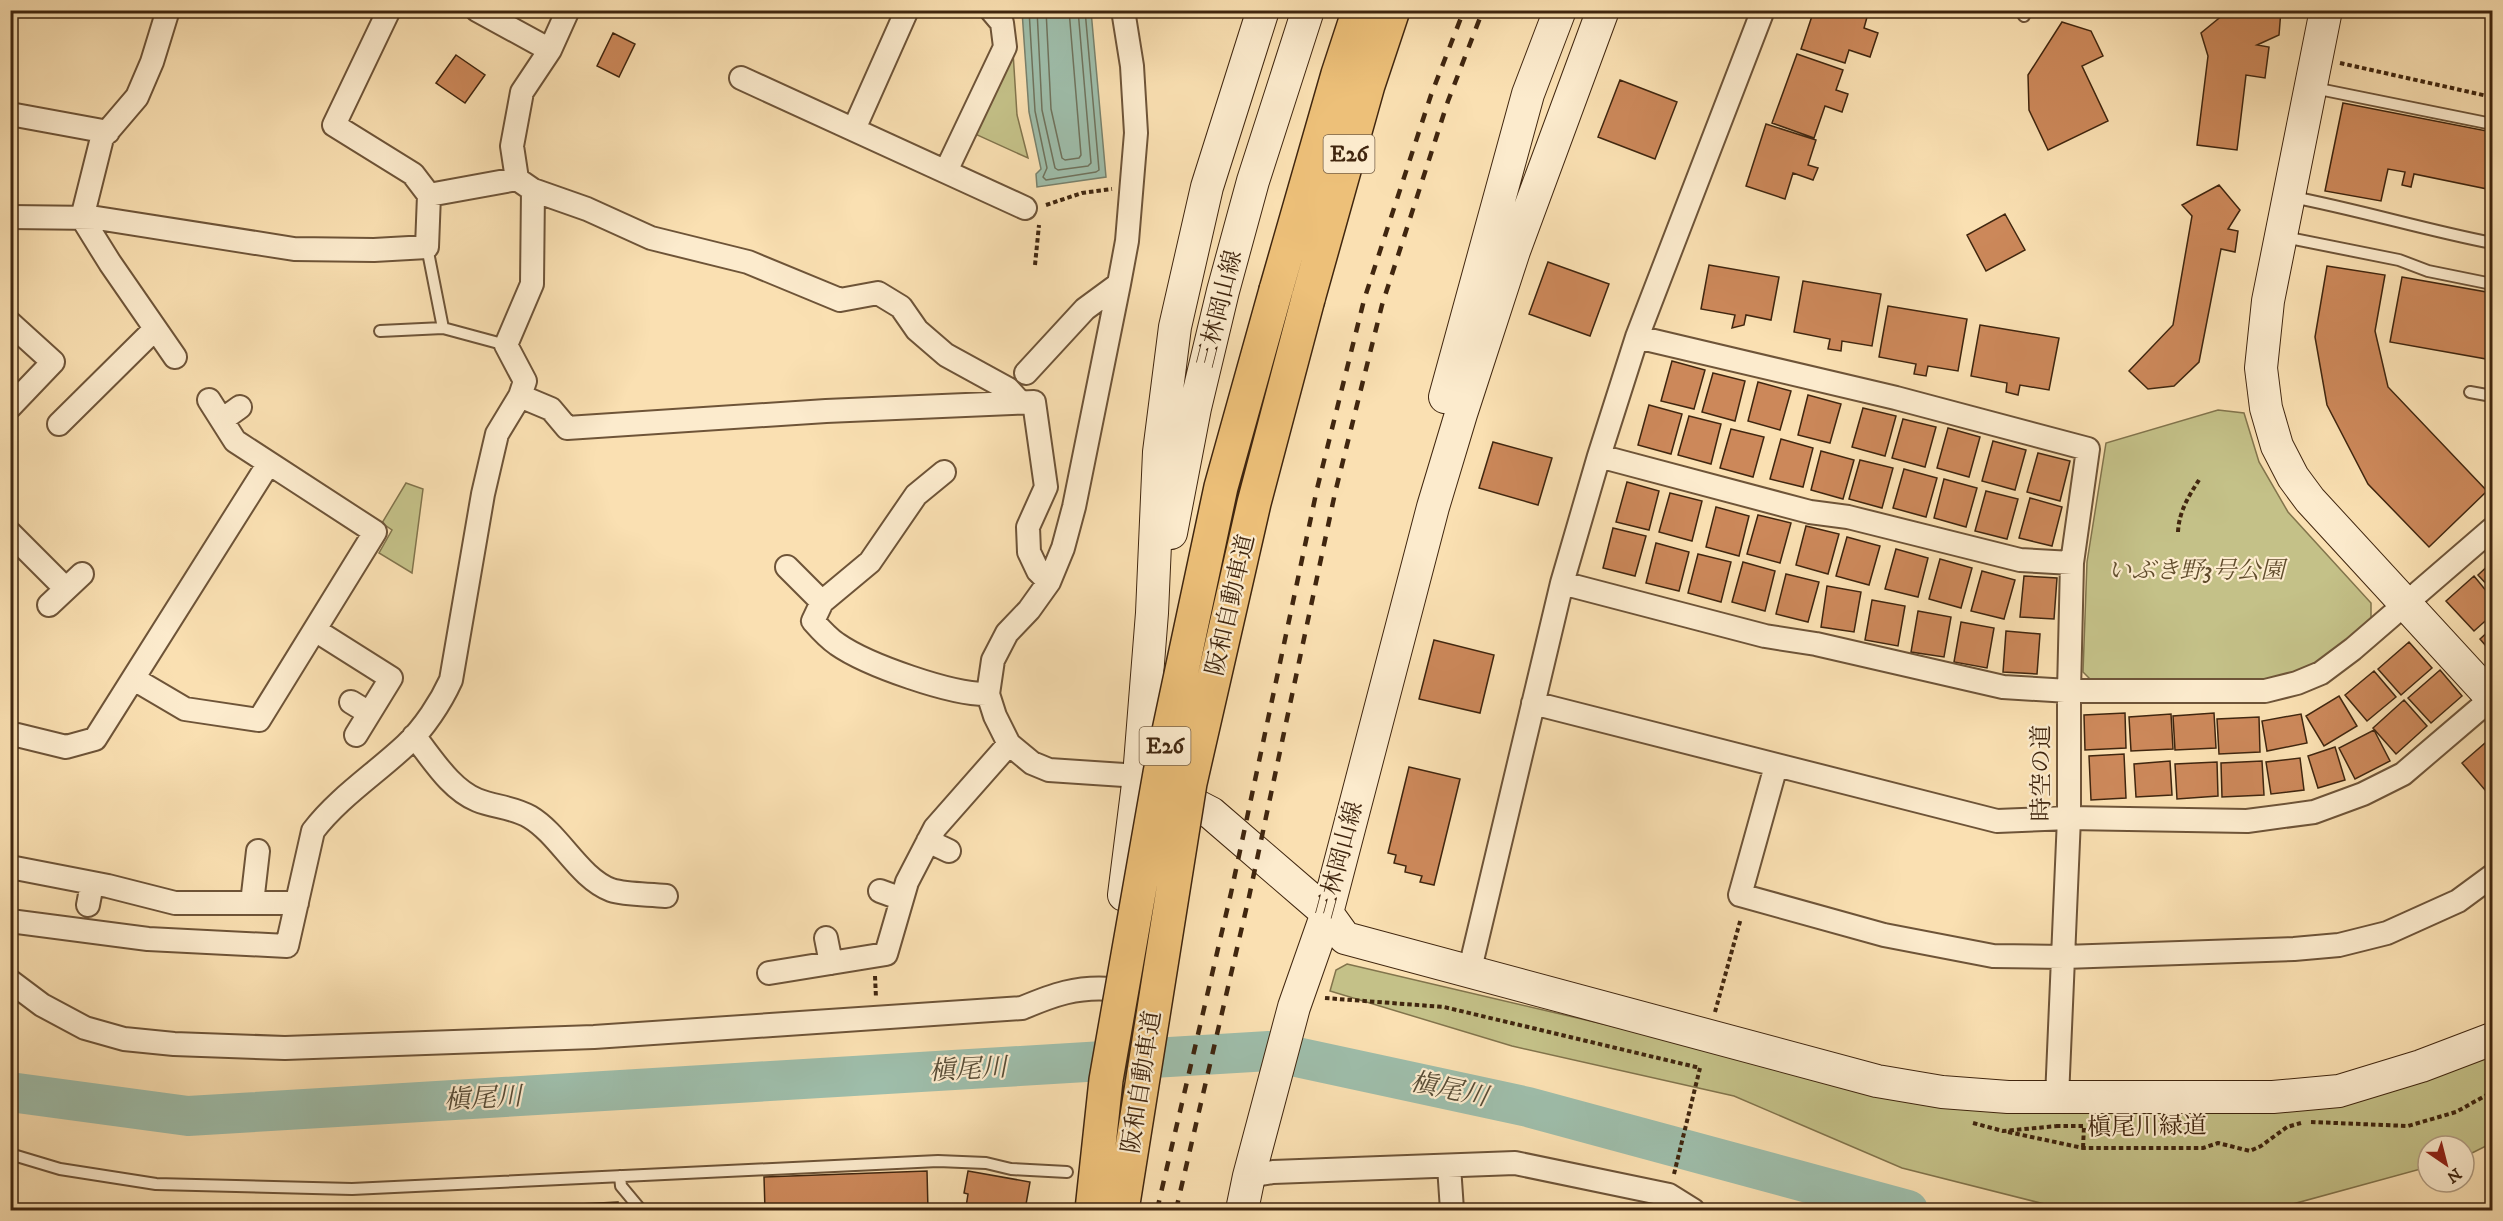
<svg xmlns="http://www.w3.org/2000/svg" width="2503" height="1221" viewBox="0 0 2503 1221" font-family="'IM FELL DW Pica','Noto Serif JP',serif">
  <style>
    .green { fill: #c4c188; stroke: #82744c; stroke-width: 1.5 }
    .water { fill: #9ebdaa; stroke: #78816c; stroke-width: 1.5 }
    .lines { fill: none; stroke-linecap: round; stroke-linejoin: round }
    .shore { stroke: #6f725c; stroke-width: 1.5 }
    .river { stroke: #9ebdaa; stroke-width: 40 }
    .building { fill: #cc885a; stroke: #40260f; stroke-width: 1.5 }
    .lane-casing { stroke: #6e5438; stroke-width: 14 }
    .street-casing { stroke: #6e5438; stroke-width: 26 }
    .secondary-casing { stroke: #40260f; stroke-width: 34 }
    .highway-casing { stroke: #40260f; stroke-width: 36 }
    .path { stroke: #40260f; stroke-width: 4; stroke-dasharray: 4.5 3; stroke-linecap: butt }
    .lane { stroke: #fcebcd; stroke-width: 10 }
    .street { stroke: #fcebcd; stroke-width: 22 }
    .secondary { stroke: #fcebcd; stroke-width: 32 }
    .highway { stroke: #edc079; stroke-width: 33 }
    .rail { stroke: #40260f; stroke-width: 4.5; stroke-dasharray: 10 10; stroke-linecap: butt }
    .highway-bridge-casing { stroke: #40260f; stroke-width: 36; stroke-linecap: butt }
    .highway-bridge { stroke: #edc079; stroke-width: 33 }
    .labels { text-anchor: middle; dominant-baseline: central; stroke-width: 4.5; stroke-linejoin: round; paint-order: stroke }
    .shield { fill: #fcebcd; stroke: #786148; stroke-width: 1.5 }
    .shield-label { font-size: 22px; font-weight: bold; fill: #40260f }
    .street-label { font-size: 24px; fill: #40260f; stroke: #fcebcd }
    .park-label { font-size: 24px; font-style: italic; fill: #614d2d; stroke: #fcebcd }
    .water-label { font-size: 26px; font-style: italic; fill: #584c36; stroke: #fcebcd }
  </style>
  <rect width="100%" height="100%" fill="#fae0b2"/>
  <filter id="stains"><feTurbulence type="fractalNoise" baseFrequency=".00333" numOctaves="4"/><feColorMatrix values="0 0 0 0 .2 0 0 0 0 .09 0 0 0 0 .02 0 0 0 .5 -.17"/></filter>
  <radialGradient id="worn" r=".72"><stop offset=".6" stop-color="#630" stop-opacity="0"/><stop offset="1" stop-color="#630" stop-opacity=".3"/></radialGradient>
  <!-- green -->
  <path class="green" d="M1013,52L1017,115L1028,158L975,134Z
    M2218,410L2244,413L2259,462L2288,512L2371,603V621L2312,667L2265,681H2092L2083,672L2087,562L2106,443Z
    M406,483L423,489L412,573L379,553L392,530L382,523Z
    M1347,964L1876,1088L2308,1101L2418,1083L2492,1050V1143L2464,1157V1146H2428V1167L2271,1210H2068L1902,1168L1734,1096L1512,1046L1330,991L1336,970Z"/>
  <!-- water -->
  <path class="water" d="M1022,11H1091L1106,177L1037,187L1036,174L1041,169L1029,112Z"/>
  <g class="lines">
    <!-- shore -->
    <path class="shore" d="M1029,10L1035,111L1047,168L1043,177L1046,180L1096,172L1099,170L1085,10
      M1037,10L1042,110L1055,168L1058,170L1088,166L1091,163L1078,10
      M1046,10L1051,109L1062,158L1065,160L1079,158L1081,155L1069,10"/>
    <!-- river -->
    <path class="river" d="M10,1092L188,1116L1269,1051L1528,1107L1908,1210"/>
  </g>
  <!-- building -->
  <path class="building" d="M1814,10H1869L1864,28L1878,33L1870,57L1849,50L1845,63L1801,49Z
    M2229,10H2281L2279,35L2257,45L2269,47L2265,78L2246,75L2237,150L2197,145L2208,56L2201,33Z
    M2062,22L2091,31L2103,56L2082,66L2108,121L2048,150L2029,110L2028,75Z
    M613,33L635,44L619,77L597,66Z
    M1797,54L1843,70L1836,90L1848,94L1842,112L1825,106L1814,138L1772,123Z
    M456,55L485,75L465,103L436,83Z
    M1620,80L1677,102L1655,159L1598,137Z
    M2343,103L2492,132V190L2414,174L2411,187L2402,185L2405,172L2388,169L2381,201L2325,191Z
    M1766,124L1816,140L1808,165L1818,168L1813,180L1793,173L1785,199L1746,186Z
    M2219,185L2240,210L2228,229L2238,231L2235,252L2221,249L2199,362L2174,386L2148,389L2129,371L2173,325L2192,216L2182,205Z
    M2005,214L2025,250L1986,271L1967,235Z
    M1548,262L1609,284L1590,336L1529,314Z
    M1709,265L1779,277L1771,320L1746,315L1744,325L1732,328L1735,315L1701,309Z
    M2327,266L2385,275L2375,331L2388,387L2487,491L2429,547L2368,484L2327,405L2315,337Z
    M2402,277L2492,293V360L2390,342Z
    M1803,281L1881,294L1872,346L1842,341L1841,351L1828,349L1830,339L1794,332Z
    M1888,306L1967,319L1958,371L1928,366L1926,376L1914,374L1916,364L1879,357Z
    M1980,325L2059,338L2049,390L2020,385L2018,395L2006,392L2007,383L1971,376Z
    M1672,361L1705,370L1694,409L1661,401Z
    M1713,373L1745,381L1735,421L1702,412Z
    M1758,382L1791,391L1780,430L1748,421Z
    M1808,395L1841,404L1830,443L1798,435Z
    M1649,405L1682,414L1671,454L1638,445Z
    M1863,408L1896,416L1885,456L1852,447Z
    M1689,416L1721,424L1711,464L1678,455Z
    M1903,419L1936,427L1925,467L1892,458Z
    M1948,428L1980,437L1969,477L1937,468Z
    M1731,429L1764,437L1753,477L1720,468Z
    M1781,439L1813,448L1803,487L1770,479Z
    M1993,441L2026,450L2015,490L1982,481Z
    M1493,442L1552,458L1538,505L1479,488Z
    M1821,451L1854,460L1843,499L1811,490Z
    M2038,453L2070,461L2060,501L2027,492Z
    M1860,460L1893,468L1882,508L1849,499Z
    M1904,469L1937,478L1926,517L1893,508Z
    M1944,479L1977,488L1966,527L1934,518Z
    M1627,482L1659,491L1649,530L1616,522Z
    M1986,491L2018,499L2007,539L1975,531Z
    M1670,493L1702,501L1692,541L1659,532Z
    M2030,498L2062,507L2052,546L2019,538Z
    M1716,507L1749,516L1739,556L1706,547Z
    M1758,515L1791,523L1780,563L1747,554Z
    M1806,526L1839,534L1828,574L1796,565Z
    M1613,528L1646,536L1635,576L1603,568Z
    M1847,537L1880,546L1869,585L1836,576Z
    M1656,543L1689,552L1679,591L1646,583Z
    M1896,549L1928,558L1918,597L1885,589Z
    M1698,554L1731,562L1721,602L1688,593Z
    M1940,559L1972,568L1961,608L1929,599Z
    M1743,562L1775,571L1765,611L1732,602Z
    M2492,562V590L2478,575Z
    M1982,571L2015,580L2004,619L1971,611Z
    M1786,574L1819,582L1808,622L1776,614Z
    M2024,576L2057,578L2054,619L2020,617Z
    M2474,576L2492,598V615L2474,631L2446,601Z
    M1827,586L1861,592L1854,632L1821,627Z
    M1872,600L1905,606L1898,646L1865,640Z
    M1918,611L1951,617L1944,657L1911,652Z
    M1961,622L1994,628L1987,668L1954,662Z
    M2492,628V653L2480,639Z
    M2006,631L2040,634L2037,674L2003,672Z
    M1434,640L1494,655L1480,713L1419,699Z
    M2409,642L2432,668L2401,695L2378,669Z
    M2440,670L2462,696L2431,723L2408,698Z
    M2374,671L2396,697L2367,721L2345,695Z
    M2339,696L2357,726L2324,746L2306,716Z
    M2404,700L2427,726L2396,754L2373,728Z
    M2125,713L2126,748L2085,750L2084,715Z
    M2214,713L2216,748L2175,750L2173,716Z
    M2171,714L2173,749L2131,751L2129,717Z
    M2301,714L2307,743L2267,751L2262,721Z
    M2259,717L2260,752L2219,754L2217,719Z
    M2374,730L2390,761L2355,779L2339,748Z
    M2492,737V783L2485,790L2462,763Z
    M2335,747L2345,780L2318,788L2308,756Z
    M2124,754L2126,798L2091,800L2089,756Z
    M2300,758L2304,790L2271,794L2266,762Z
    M2170,761L2172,795L2136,797L2134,764Z
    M2262,761L2264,795L2222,797L2221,763Z
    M2217,762L2218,796L2177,799L2175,764Z
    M1409,767L1460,779L1434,885L1420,882L1422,876L1405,872L1406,866L1394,863L1396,855L1388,853Z
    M927,1171L928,1210H765L764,1177Z
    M968,1171L1030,1182L1025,1210H968L966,1207L968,1194L964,1193Z
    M618,1202V1210H472L476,1209Z"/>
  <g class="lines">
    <defs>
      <path id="lane" d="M2021,10L2024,16
        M2314,88L2492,124
        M2292,197C2360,210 2425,230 2492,243
        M2284,237L2399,260L2428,271L2492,284
        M427,247L443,328
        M380,331L443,328L506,345
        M2470,392L2492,396
        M10,1154L60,1169L156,1184L352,1189L938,1161L986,1163L1011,1169L1067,1172
        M620,1176L621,1186L641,1210"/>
      <path id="street" d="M168,10L152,62L137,97L102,138L82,218L110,263L175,357
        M477,10L550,50
        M1123,10L1132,66L1136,133L1127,241L1119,284L1074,507L1063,548L1049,582L1029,610L1007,633L993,660L988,694L995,716L1009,744L1032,763L1049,770L1139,776
        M741,78L1025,208
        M10,114L108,132
        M854,129L907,10
        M946,171L1005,47L1002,23L991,10
        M517,179L512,146L522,92L550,50L568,10
        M429,195L517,179L533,190L587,209L651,238L748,262L840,300L878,293L901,307L917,330L946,355L1008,389L1020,402
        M10,217L97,218L294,249L374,250L427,247L429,195L413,174L334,125L389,10
        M10,323L53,362L10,407
        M1637,337L1896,398L2088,449L2072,563L2069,691V818L2057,1098
        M1026,373L1085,309L1119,284
        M520,396L551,409L567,428L826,411L1034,402L1046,487L1028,527L1029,552L1038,571L1049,582
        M222,420L240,407
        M59,424L155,329
        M1599,456L1810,512L1848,517L2020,560L2072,563
        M944,472L916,495L870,562L822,602L813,621C820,629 828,638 837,644C867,665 952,695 988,694
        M10,533L66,589
        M787,567L822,602
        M1562,583L1765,636L1816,644L2003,687L2069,691H2265L2297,683L2321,673L2353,649L2492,529
        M49,605L82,574
        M315,630L391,678L356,735
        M134,679L185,709L259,720L375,532L235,441L209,400
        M351,702L369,713
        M1533,703L1997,821L2069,818L2247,821L2314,812L2363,794L2403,774L2492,698
        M414,736C432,758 450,789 477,800C494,807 513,807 530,817C560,835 579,878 611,890C627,895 649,894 666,896
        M10,737L17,735L66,747L95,739L269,463
        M1776,766L1740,895L1884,935L1993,956L2064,957L2294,949L2339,945L2387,933L2458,901L2492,876
        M928,841L949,851
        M10,867L108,886L175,903H297
        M880,891L902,899
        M252,903L258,851
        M88,905L92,884
        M10,921L148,939L287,946L313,831C338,798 375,774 406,745C424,728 441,702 451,680L483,494L497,434L520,396L525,381L506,345L532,284L533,190
        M826,938L831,963
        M769,973L886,954L907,882L935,828L1009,744
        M1469,973L1562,583L1599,456L1637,337L1763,10
        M10,981L42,1005L85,1028L124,1039L174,1044L285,1048L594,1037L1022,1008C1053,995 1077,986 1112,989
        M1449,1166L1452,1210
        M1249,1176L1273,1172L1515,1163L1669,1195L1693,1210"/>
      <path id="secondary" d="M2326,10L2268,301L2261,368L2266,408L2277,446L2293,477L2310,500L2492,698
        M1445,397L1528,94L1560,10
        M1171,533L1195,408L1223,291L1253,181L1308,10
        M1139,776L1211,813L1327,913L1345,938L1877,1081L1942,1092L2008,1097H2273L2339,1091L2421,1066L2492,1039
        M1124,895L1139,776L1152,613L1159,452L1175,327L1207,187L1263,10
        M1242,1210L1249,1176L1294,1007L1327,913L1433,507L1461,414L1514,251L1603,10"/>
      <path id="highway" d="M1276,290L1338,74L1359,10
        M1308,299L1368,85L1393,10"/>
    </defs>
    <!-- lane casing -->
    <use href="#lane" class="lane-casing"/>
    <!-- street casing -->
    <use href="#street" class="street-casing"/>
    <!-- secondary casing -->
    <use href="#secondary" class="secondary-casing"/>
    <!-- highway casing -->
    <use href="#highway" class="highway-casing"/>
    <!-- path -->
    <path class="path" d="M2340,63L2492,97
      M1046,205L1082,193L1112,189
      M1035,265L1039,225
      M2178,532C2179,512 2188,497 2199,480
      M875,976L876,998
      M1325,998L1444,1007L1700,1068
      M1715,1012L1741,918
      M2311,1122L2408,1126L2456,1112L2492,1092
      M1973,1123L2003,1131L2058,1126
      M2058,1124V1126H2084L2083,1148
      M2008,1132L2083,1148H2203L2218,1143L2250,1151L2261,1146L2287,1127L2301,1123
      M1674,1174L1700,1068"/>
    <!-- lane -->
    <use href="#lane" class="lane"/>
    <!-- street -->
    <use href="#street" class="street"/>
    <!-- secondary -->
    <use href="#secondary" class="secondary"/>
    <!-- highway -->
    <use href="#highway" class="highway"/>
    <!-- rail -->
    <path class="rail" d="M1157,1210L1231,893L1317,489L1364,300L1431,95L1464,10
      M1176,1210L1249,897L1335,493L1382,305L1448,101L1483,10"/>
    <defs>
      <path id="highway-bridge" d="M1092,1210L1106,1080L1160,773L1221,487L1276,290
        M1122,1210L1190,783L1254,503L1308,299"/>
    </defs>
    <!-- highway-bridge casing -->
    <use href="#highway-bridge" class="highway-bridge-casing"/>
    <!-- highway-bridge -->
    <use href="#highway-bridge" class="highway-bridge"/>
  </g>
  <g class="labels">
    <!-- shield labels -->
    <g class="shield">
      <rect x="1323.5" y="135" width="51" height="38" rx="4.5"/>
      <rect x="1139.5" y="727" width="51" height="38" rx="4.5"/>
    </g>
    <g class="shield-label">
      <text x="1349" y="154">E26</text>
      <text x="1165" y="746">E26</text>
    </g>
    <!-- street labels -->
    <g class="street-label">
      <text transform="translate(1220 309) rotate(-76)">三林岡山線</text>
      <text transform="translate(1231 605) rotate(-77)">阪和自動車道</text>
      <text transform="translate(2042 773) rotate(-90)">時空の道</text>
      <text transform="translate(1340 860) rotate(-75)">三林岡山線</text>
      <text transform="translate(1142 1082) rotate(-81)">阪和自動車道</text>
      <text transform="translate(2147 1127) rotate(-1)">槇尾川緑道</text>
    </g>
    <!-- park labels -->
    <g class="park-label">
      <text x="2196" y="571">いぶき野3号公園</text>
    </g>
    <!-- water labels -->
    <g class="water-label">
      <text transform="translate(968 1070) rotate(-3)">槇尾川</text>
      <text transform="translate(1449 1090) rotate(12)">槇尾川</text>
      <text transform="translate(483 1099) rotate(-3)">槇尾川</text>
    </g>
  </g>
  <!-- margin -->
  <rect width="2503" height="1221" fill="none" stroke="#fae0b2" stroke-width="36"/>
  <rect x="12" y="12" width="2479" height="1197" fill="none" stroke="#40260f" stroke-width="3"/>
  <rect x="18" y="18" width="2467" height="1185" fill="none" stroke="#40260f" stroke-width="1.5"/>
  <!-- north arrow -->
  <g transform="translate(2446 1164) rotate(145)"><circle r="28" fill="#fcebcd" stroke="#b19c81" stroke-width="1.5"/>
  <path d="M0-4.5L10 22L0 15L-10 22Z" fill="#8f2418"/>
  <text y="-9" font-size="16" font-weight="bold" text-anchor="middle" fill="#40260f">N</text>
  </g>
  <rect width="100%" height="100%" filter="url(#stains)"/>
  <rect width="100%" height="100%" fill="url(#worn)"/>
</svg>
